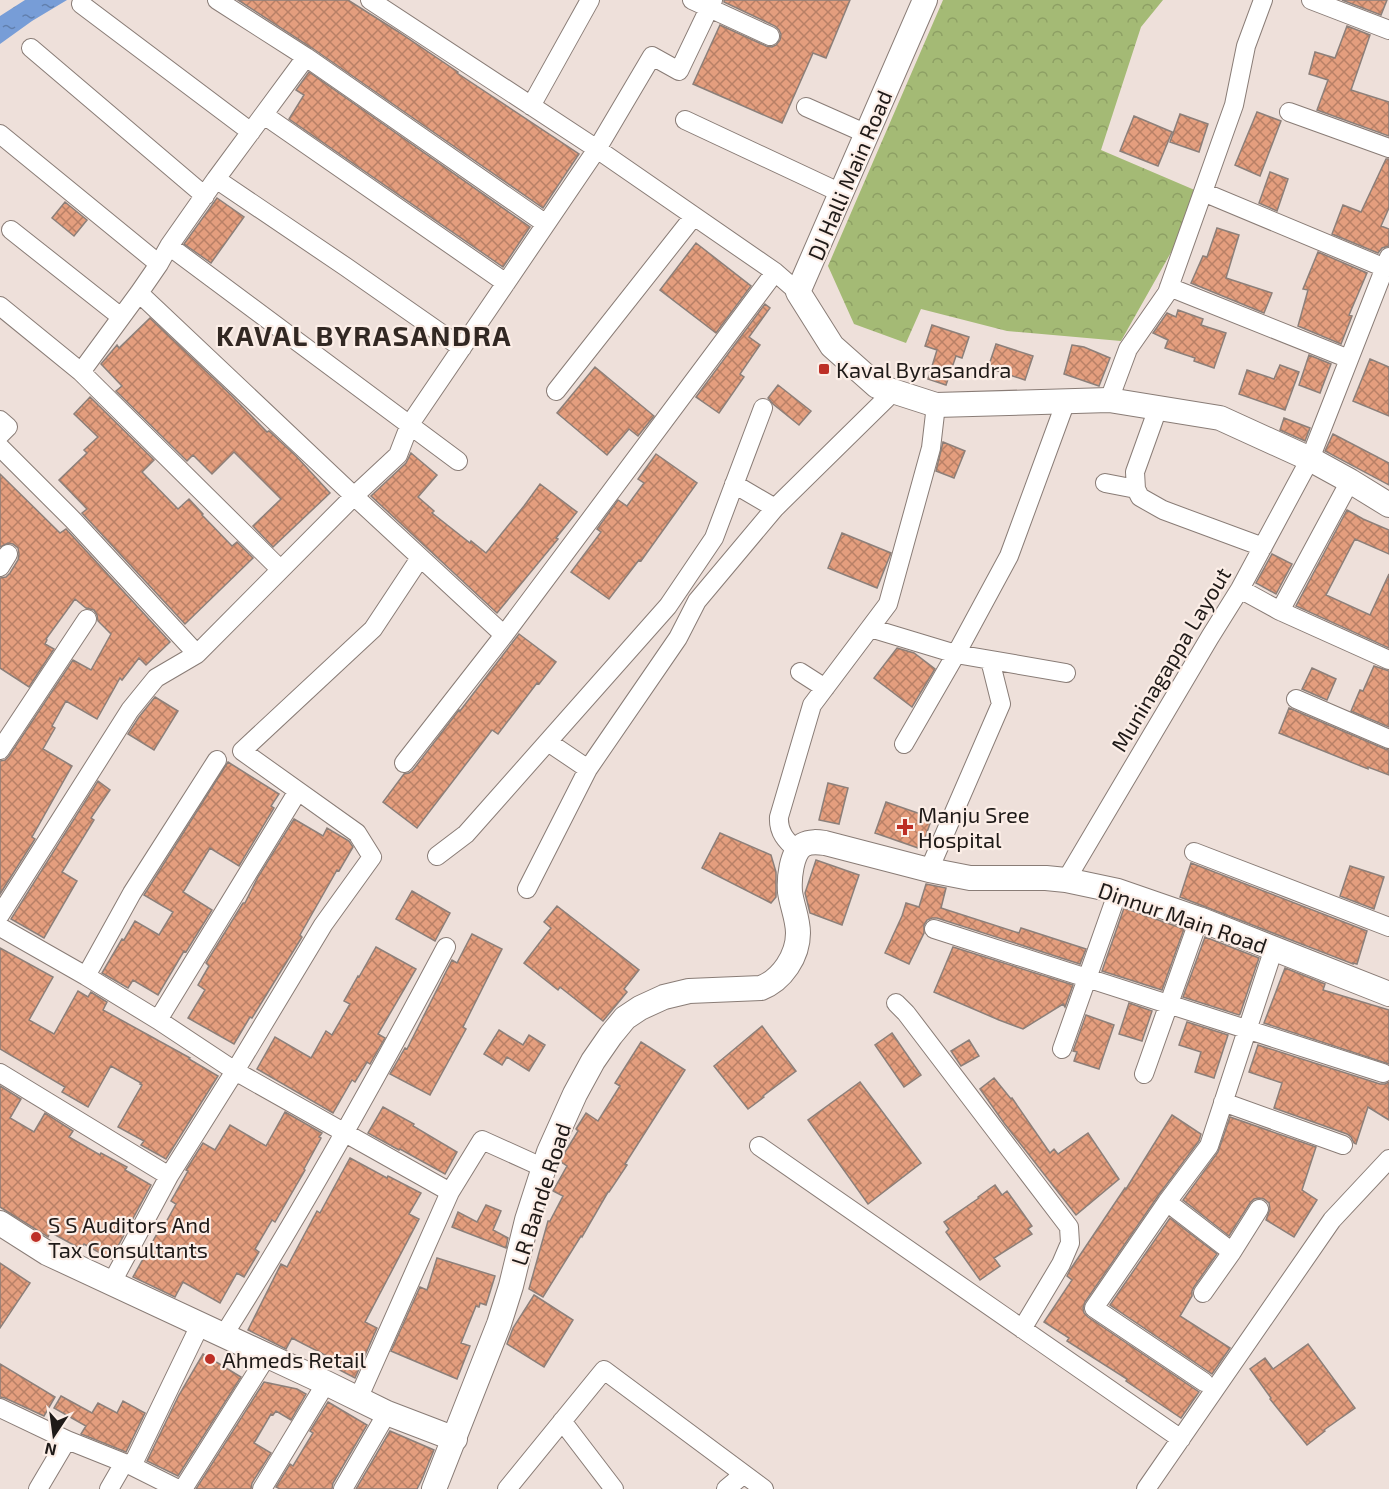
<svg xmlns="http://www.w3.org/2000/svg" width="1389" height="1489" viewBox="0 0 1389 1489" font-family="'Exo 2',sans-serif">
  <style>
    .forest { fill: url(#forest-crowns) }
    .water { fill: url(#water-ripples) }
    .building { fill: url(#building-cross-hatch); stroke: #8c7f79; stroke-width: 1.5 }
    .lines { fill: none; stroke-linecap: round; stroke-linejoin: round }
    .minor-casing { stroke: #897c76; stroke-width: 20 }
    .tertiary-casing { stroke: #897c76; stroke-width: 26 }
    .minor { stroke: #fff; stroke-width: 18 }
    .tertiary { stroke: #fff; stroke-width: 24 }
    .poi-dot { fill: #bd2f26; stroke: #fceee7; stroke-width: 2 }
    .labels { text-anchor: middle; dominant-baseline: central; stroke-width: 4.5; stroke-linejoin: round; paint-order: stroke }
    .street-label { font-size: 22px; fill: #1f1a18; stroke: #fceee7 }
    .poi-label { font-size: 22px; fill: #1f1a18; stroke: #fceee7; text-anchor: start }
    .district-label { font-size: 28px; font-weight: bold; letter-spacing: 1.5px; fill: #322823; stroke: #fceee7 }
  </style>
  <defs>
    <pattern id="forest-crowns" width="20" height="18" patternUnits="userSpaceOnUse" patternTransform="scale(1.5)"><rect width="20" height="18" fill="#a4ba75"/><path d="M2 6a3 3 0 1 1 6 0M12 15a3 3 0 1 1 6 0" fill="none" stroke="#8d9f64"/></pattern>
    <pattern id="water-ripples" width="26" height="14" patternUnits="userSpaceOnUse" patternTransform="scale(1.5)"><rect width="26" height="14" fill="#779dd7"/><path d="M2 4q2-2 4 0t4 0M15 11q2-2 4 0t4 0" fill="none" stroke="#617fad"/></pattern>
    <pattern id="building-cross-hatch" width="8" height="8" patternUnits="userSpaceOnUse" patternTransform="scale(1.5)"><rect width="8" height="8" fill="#e49e7e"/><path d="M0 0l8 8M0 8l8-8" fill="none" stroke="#b88066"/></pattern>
  </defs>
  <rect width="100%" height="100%" fill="#eee0da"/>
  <!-- forest -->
  <path class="forest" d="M943,0H1163L1141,27L1101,150L1204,194L1121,341L1007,331L921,309L906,343L854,324L828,266Z"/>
  <!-- water -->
  <path class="water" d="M25,0H67L32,21L0,44V16Z"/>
  <!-- building -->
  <path class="building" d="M238,0H348L397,31L458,72L457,73L579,154L543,208L312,48Z
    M724,0H850L826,58L813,53L782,123L693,84L720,25L766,46L772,47L776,45L780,40L781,34L779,30L775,26L724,2Z
    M1342,0H1387L1381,15Z
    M1347,26L1370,35L1351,90L1389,102V136L1317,110L1328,80L1309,74L1315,52L1335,58Z
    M309,72L530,227L503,267L289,119L304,95L296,90Z
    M1257,112L1281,121L1260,176L1235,165Z
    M1180,114L1208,124L1199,152L1170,142Z
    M1134,116L1172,132L1158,166L1120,151Z
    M1386,159H1389V208L1381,226L1389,229V246L1382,248L1378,253L1332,234L1343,205L1361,212Z
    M1270,172L1288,179L1277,211L1259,203Z
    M217,198L244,217L211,263L184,244Z
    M65,202L87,220L74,236L52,218Z
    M1217,228L1239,235L1226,278L1272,293L1264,313L1191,283L1203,256L1207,257Z
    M696,243L751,286L716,333L660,290Z
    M1318,252L1367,273L1349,315L1352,316L1341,344L1298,326L1308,290L1303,289Z
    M765,304L770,308L749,337L760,345L740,374L744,377L719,413L696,397Z
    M1178,310L1203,319L1201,325L1226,333L1214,368L1194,361L1195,358L1165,348L1168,340L1153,333L1167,313L1176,317Z
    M150,318L231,395L267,432L269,431L296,456L330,493L273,547L253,526L281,499L234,452L212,474L193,455L187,461L116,391L122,386L101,364L117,345L119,348Z
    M932,325L969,337L962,358L956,356L946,385L928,379L937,350L925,346Z
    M996,344L1033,356L1025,380L988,368Z
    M1072,345L1084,347L1110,358L1099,386L1064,374Z
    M1309,355L1331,364L1320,393L1299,385Z
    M1370,359L1389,367V416L1353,401Z
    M1280,365L1299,372L1285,410L1239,394L1247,370L1274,379Z
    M595,367L654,416L638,436L629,429L607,455L557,413Z
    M778,385L811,411L799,425L773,404L768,398Z
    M90,397L154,460L142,472L178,509L189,499L203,514L202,515L232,546L237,542L253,558L185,624L82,513L87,509L59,480L87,453L84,450L98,437L74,414Z
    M1284,418L1310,428L1305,441L1280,430Z
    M1333,434L1389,463V485L1325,451Z
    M943,442L965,451L954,478L936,471Z
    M411,453L437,475L418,497L434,511L432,513L470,543L471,541L486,553L524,506L540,484L577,512L556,538L558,539L497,613L371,496L406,463Z
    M656,454L697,483L641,561L639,560L609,599L571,572L601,532L597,529L618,500L627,506L644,483L638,479Z
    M0,474L60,533L66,529L170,642L146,665L139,658L122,680L120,678L97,719L66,701L52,726L55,728L43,749L72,766L32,837L35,839L0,894V761L5,760L9,756L73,660L91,670L111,634L98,621L97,615L94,610L86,608L75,599L46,639L47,640L45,644L54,649L29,687L0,668V578L6,577L10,573L18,560L19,554L18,548L13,544L8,543L0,547Z
    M1347,510L1363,519L1389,530V554L1355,539L1326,595L1370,615L1389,574V648L1296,606Z
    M842,533L891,553L877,588L828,568Z
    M1272,554L1292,564L1276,594L1256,583Z
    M519,634L556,662L539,684L537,683L498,734L492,730L417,828L383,802L404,774L409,773L413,770L459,710L460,711Z
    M897,648L914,653L935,669L912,707L874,678Z
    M1374,666L1389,671V727L1351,711L1360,690L1363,691Z
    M1312,668L1336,679L1327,700L1302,689Z
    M155,697L178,711L154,750L128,734L139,717Z
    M1289,708L1385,749L1389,750V775L1368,767V769L1279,733Z
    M228,762L279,794L271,806L274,808L239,866L210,848L183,892L212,910L186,952L184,951L158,995L133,980L128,988L102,973L122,939L124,940L135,921L159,935L173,912L144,895Z
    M98,781L110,790L91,818L94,820L62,872L77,881L44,938L11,919Z
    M828,783L848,788L839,824L819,820Z
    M886,802L932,818L921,849L875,833Z
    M294,819L323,836L327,828L349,841L353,847L339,871L337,870L300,935L302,937L252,1018L250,1017L234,1044L188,1018L205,990L198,985L209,966L206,963L243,903H245L258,877Z
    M720,833L771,855L776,872V897L771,903L702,868Z
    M816,860L859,875L842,925L810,913L805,893Z
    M1191,863L1367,931L1357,964L1353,963V964L1180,897Z
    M1350,866L1384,877L1374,909L1340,896Z
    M926,884L946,888L941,908L1019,933L1021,928L1086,949L1080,964L937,918H932L927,920L924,925V933L909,964L885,953L902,916L906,903L919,907Z
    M412,891L450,913L435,941L396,919Z
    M557,906L639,970L624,989L627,992L603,1021L560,987L558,990L524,963L551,928L544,922Z
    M1124,908L1184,929L1162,990L1102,971Z
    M472,934L502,949L463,1027L466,1029L430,1095L390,1074L405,1048L407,1049L452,960L457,963Z
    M1205,937L1259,958L1240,1014L1239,1015L1183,997Z
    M376,947L416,969L378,1034L385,1038L370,1064L367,1062L355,1082L352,1080L333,1113L257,1069L275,1037L311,1058L326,1031L332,1035L350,1004L344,1001L358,976L359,977Z
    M953,947L1073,985L1065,1007L1063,1004L1023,1029L999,1020L934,992Z
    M0,948L53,977L29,1020L54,1034L78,991L88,997L91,992L107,1002L103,1010L190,1058L189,1059L218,1076L166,1159L141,1145L144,1141L118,1127L142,1085L140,1084L141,1083L111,1066L88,1107L62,1092L65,1087L0,1049Z
    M1285,968L1325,984L1323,990L1389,1010V1064L1264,1023Z
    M1129,1003L1152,1011L1142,1041L1119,1034Z
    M1086,1015L1114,1025L1099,1069L1074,1061L1077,1052L1073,1051Z
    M1187,1022L1228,1035L1214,1078L1195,1072L1201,1052L1179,1045Z
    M762,1026L796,1071L763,1096L764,1097L748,1109L714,1066Z
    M499,1030L523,1045L529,1035L545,1045L529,1071L507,1057L502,1065L484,1054Z
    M892,1033L921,1075L904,1087L875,1045Z
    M969,1040L979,1056L961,1066L951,1051Z
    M641,1042L685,1070L625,1164L627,1165L609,1192H608L582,1237L581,1236L543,1297L529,1289L548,1221H550L563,1196L553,1191L567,1166L561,1162L562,1157L578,1131L576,1129L586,1113L598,1121L620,1086L615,1083Z
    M1258,1045L1380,1084H1385L1389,1082V1120L1368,1107L1356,1144L1354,1143L1351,1137L1347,1134L1274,1108L1282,1083L1249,1072Z
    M994,1078L1011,1099L1012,1098L1050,1153L1054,1149L1058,1154L1088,1133L1119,1179L1076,1215L1004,1123L980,1089Z
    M860,1082L921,1163L868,1204L808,1120Z
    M0,1086L21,1099L10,1118L34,1132L45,1113L73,1131L69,1137L100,1155L101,1153L127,1167L125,1170L151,1185L111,1259L84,1244L81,1249L50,1232L48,1237L0,1207Z
    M383,1107L414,1124L413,1126L457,1152L445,1174L400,1149L399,1150L368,1133Z
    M285,1112L322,1133L319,1137L321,1138L304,1169L305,1170L275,1222L272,1220L255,1249L259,1252L244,1277L237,1273L220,1303L183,1282L175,1297L133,1277L158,1232L160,1233L176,1204L171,1201L188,1171L186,1170L203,1143L215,1150L230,1125L266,1146Z
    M1172,1115L1201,1134L1199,1141L1158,1196L1085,1302L1083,1308L1084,1313L1088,1317L1199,1392L1181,1418L1126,1381L1127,1379L1067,1341L1069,1338L1044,1322L1072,1280L1067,1276L1070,1270L1125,1188L1126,1189Z
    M1230,1117L1316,1147L1302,1190L1317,1200L1294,1237L1266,1220L1270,1209L1269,1203L1264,1199L1259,1198L1254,1199L1250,1203L1229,1236L1183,1200L1218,1152Z
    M350,1158L387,1178L388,1176L421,1193L409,1214L419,1219L365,1322L377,1328L355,1378L328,1364L331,1358L292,1338L286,1349L248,1330L281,1264L287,1267L317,1211L320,1213Z
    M995,1185L1002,1195L1007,1191L1032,1226L1028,1229L1032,1234L994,1258L1000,1266L980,1280L946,1232L949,1229L944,1222L979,1198L978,1197Z
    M486,1205L501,1211L493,1230L508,1238L506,1248L452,1227L458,1212L477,1222Z
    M1170,1218L1217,1254L1194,1287L1192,1291V1296L1180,1316L1230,1348L1212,1374L1110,1305Z
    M437,1258L495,1276L486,1305L480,1303L479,1307L476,1306L461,1343L470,1346L457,1379L391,1351L420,1287L427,1290Z
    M0,1263L30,1283L0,1328Z
    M534,1295L573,1320L544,1367L507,1344L513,1328Z
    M1308,1344L1355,1408L1324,1430L1325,1431L1307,1445L1270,1399L1271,1398L1250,1369L1265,1358L1273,1369Z
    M203,1354L241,1377L178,1476L147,1461L179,1395Z
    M0,1364L55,1397L44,1416L5,1398L0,1397Z
    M264,1382L297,1389L306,1394L291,1420L276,1411L273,1415L271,1414L254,1443L271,1453L252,1483L251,1489H196Z
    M61,1396L92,1413L98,1403L117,1413L123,1401L145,1413L126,1452L81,1434L86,1426L54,1408Z
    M328,1402L367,1425L333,1483L332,1489H280L276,1487L290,1464L293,1466L313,1433L310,1431Z
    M390,1431L434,1450L422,1479L417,1489H356Z"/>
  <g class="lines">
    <defs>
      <path id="minor" d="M217,0L306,57L546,224
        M370,0L597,149L775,272L798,292
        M692,0L770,36
        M1311,0L1389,30
        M81,4L251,132
        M31,48L205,196
        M531,106L590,0
        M806,107L867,134
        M1289,112L1389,148
        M264,115L506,283
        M685,120L841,193
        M0,134L159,264
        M216,179L346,267L462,348
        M1203,192L1385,268
        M11,230L121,317
        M169,246L458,461
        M1169,287L1349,359
        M139,293L354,496L504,635
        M0,306L81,372L280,569
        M81,372L139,293L159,264L169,246L216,179L306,57
        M556,391L694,216
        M1109,400L1128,349L1167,293L1234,105L1246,46L1263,0
        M1158,408L1135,472L1136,489L1140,497L1163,510L1263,547
        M0,420L8,427L0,435
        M0,447L73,520L197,654
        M1350,481L1280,611L1389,660
        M1105,483L1136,489
        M734,484L775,508
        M0,567L8,554
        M1240,589L1280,611
        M870,628L956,654L1066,673
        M800,672L825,688
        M1296,699L1389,739
        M548,742L588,769
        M904,744L956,654L1009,556L1066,401
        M0,750L87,619
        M404,763L504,635L775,272
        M797,850C786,841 778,832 779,817L812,705L888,604L931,448L936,405
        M1194,852L1389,927
        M437,856L466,834L668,606L714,538L763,408
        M929,870L1001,704L990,660
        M1066,880L1210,637L1240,589L1310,459L1389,257
        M527,889L588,769L678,638L697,601L775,508L894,391
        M0,915L130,710L156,678L197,654L354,496L398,455L410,424L597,149L652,56L679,71L713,0
        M0,927L86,976L158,1020L235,1071L450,1192
        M934,929L1383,1073
        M86,976L132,893L217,760
        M896,1003L906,1013L1069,1227L1070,1243L1061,1264L1022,1329
        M158,1020L298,791
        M1062,1049L1118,891
        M0,1073L169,1176
        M1144,1074L1199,919
        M1223,1102L1343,1145
        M759,1146L1181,1439
        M1167,1202L1232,1252L1203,1293
        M1232,1252L1259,1209
        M111,1284L169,1176L235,1071L323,925L372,857L357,833L242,751L373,629L420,558
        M223,1336C303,1210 376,1079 446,947
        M1204,1382L1094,1308L1167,1202L1209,1146L1274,948
        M358,1399L450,1192L482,1140L544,1168
        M0,1408L67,1440L132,1466L178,1489
        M562,1421L614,1489
        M132,1466L200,1325
        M38,1489L67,1440
        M109,1489L124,1463
        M183,1489L267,1356
        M262,1489L326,1383
        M343,1489L387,1413
        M507,1489L604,1370L764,1489
        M726,1489L744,1474
        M1146,1489L1332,1220L1389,1159"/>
      <path id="tertiary" d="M925,0L798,292L832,346L877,386L936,405L1109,400L1220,418L1310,459L1350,481L1389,505
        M0,1223L47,1253L326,1383L387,1413L455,1439
        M434,1489L499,1324L511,1286L527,1220L549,1152L575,1094L593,1061L611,1035L625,1018L640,1008L664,997L689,991L761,988C782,980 798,956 798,933C798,919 792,906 790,892C789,879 791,853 803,845C810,841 818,842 825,843L929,870L970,878H1046L1066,880L1118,891L1199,919L1389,994"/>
    </defs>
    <!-- minor casing -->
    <use href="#minor" class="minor-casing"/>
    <!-- tertiary casing -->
    <use href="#tertiary" class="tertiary-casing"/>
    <!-- minor -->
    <use href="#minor" class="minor"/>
    <!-- tertiary -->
    <use href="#tertiary" class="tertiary"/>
  </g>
  <!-- markers -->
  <g class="poi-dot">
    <rect x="818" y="363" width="12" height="12" rx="3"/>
    <path d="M902 818h6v6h6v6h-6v6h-6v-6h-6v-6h6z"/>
    <circle cx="36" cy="1237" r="6"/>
    <circle cx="210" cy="1359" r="6"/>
  </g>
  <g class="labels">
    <!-- street labels -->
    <g class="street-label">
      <text transform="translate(849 175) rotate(-67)">DJ Halli Main Road</text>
      <text transform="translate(1170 659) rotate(-59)">Muninagappa Layout</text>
      <text transform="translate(1183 917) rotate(19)">Dinnur Main Road</text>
      <text transform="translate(540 1194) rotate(-72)">LR Bande Road</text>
    </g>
    <!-- poi labels -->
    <g class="poi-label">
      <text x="836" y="369">Kaval Byrasandra</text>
      <text x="918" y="814">Manju Sree<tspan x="918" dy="25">Hospital</tspan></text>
      <text x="48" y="1224">S S Auditors And<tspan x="48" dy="25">Tax Consultants</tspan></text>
      <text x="222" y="1359">Ahmeds Retail</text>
    </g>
    <!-- district labels -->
    <g class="district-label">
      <text x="364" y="335">KAVAL BYRASANDRA</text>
    </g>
  </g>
  <!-- north arrow -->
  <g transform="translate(54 1435) rotate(193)" stroke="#fceee7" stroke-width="4.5" paint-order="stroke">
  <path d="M0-4.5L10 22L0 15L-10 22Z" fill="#1f1a18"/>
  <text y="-9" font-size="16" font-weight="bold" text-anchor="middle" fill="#1f1a18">N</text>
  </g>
</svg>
